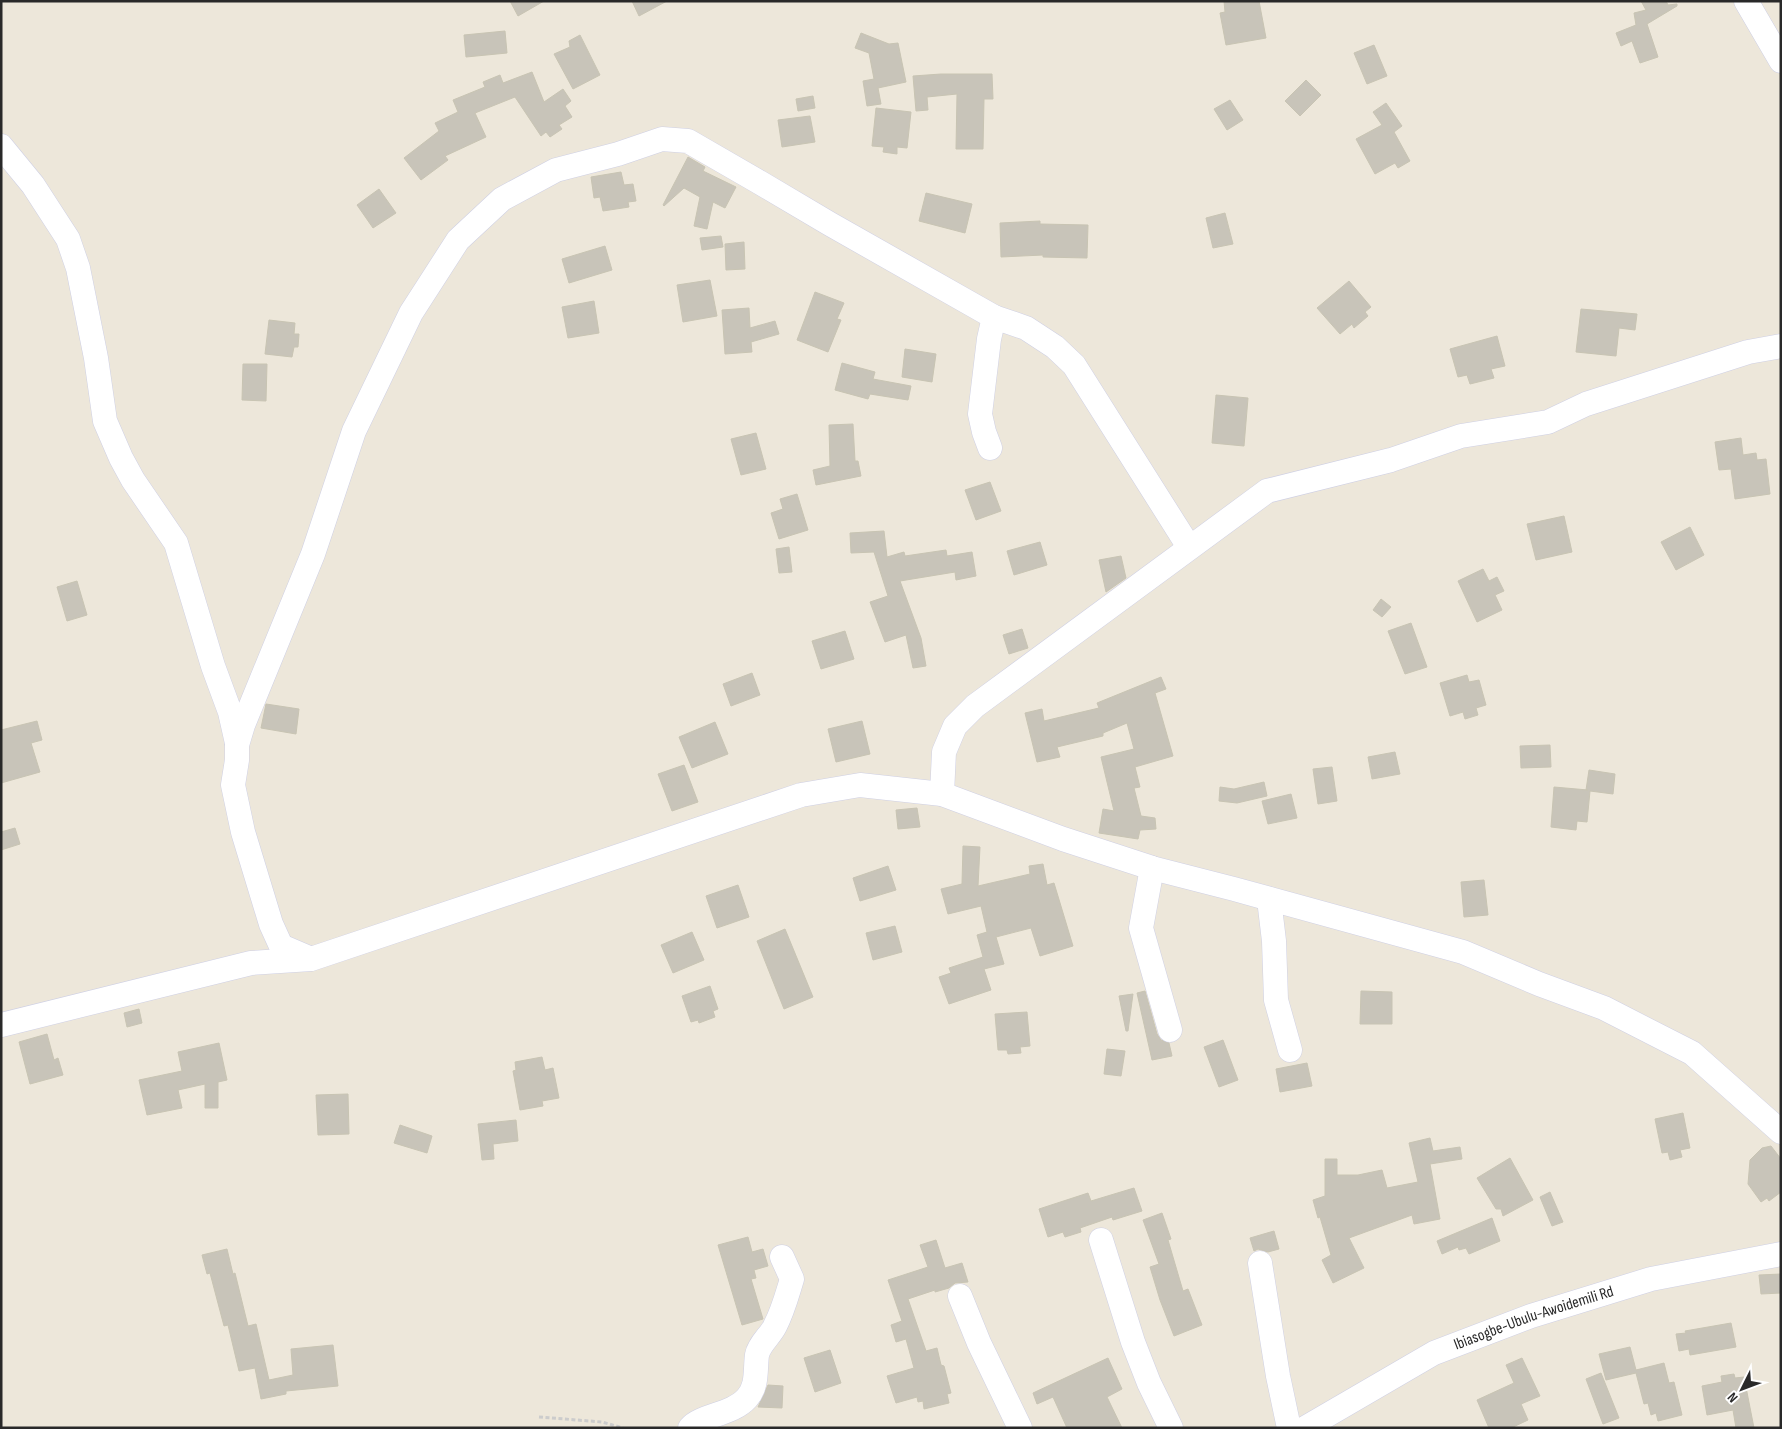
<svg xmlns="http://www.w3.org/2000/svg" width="1782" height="1429" viewBox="0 0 1782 1429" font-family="'Sofia Sans Condensed',sans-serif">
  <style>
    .building { fill: #c8c4b9; stroke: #c8c4b3 }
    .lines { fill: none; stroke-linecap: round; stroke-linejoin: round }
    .minor-casing { stroke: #cfd0e4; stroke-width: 25 }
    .path { stroke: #ccc; stroke-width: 3; stroke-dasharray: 4 2.5; stroke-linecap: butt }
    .minor { stroke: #fff; stroke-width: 24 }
    .labels { text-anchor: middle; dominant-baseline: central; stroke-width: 5; stroke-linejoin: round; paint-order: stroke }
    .street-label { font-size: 16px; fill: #292929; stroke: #fff }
  </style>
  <rect width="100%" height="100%" fill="#ede7da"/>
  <!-- building -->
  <path class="building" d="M510,1H544L518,16Z
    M632,1H667L639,16Z
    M1224,1H1259L1266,38L1226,45L1220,13L1225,12Z
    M1641,1H1666L1668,5L1677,4V6L1647,24L1658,57L1640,63L1632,41L1621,46L1616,33L1636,25L1634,13L1646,10Z
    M505,31L507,53L466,57L464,35Z
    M861,33L889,44L898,43L906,82L878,88L881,104L867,106L863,81L874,79L869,53L855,48Z
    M580,35L600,75L573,89L554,54L570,47L569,41Z
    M1374,45L1387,76L1367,84L1354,53Z
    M532,72L544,102L563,89L571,101L565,106L572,117L559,125L562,129L550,137L546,132L541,136L515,97L475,113L486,137L445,156L448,160L421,180L404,158L439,131L435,123L458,112L453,100L485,87L483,82L500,75L503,83Z
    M941,74H992L993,99H984L983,149H956L957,94L927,97L928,110L916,111L913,76Z
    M1306,80L1321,95L1300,116L1285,101Z
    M813,96L815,108L798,111L796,99Z
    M1230,100L1243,120L1227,130L1214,109Z
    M1386,103L1402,126L1394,132L1410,161L1398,168L1395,163L1375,174L1356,139L1382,125L1373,112Z
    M876,108L911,112L907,148L897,147V154L883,152L884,147L872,146Z
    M810,116L815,142L782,147L778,120Z
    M688,157L705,167L703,171L736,187L725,208L713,202L707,229L694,226L700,197L684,188L664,206L663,205Z
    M621,172L624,185L633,184L636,201L628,202L629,207L603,211L600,197L594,198L591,177Z
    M379,189L396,213L373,228L357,205Z
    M926,193L972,204L965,233L919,221Z
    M1225,213L1233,244L1213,248L1206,218Z
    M1040,221V224L1088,225L1087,258L1043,257V255L1001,257L1000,223Z
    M721,236L723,247L702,250L700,238Z
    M744,242L745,269L726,270L725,244Z
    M605,246L612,270L569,283L562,259Z
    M710,280L717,316L683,322L677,285Z
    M1349,281L1371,307L1365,312L1368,316L1354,328L1352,324L1340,334L1317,308Z
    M815,292L844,303L837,319L841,320L828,352L797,340Z
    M594,301L599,333L568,338L562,307Z
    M749,308L750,328L775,321L779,334L751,342L752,352L725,354L722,310Z
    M1581,309L1637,314L1635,330L1619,328L1616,356L1576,352Z
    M269,320L295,323L294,334H299L298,347H294L292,357L265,354Z
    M1497,336L1505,366L1491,369L1494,378L1470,384L1467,375L1458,377L1450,349Z
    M905,349L936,354L932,382L902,377Z
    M842,363L875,372L873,379L911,386L908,400L870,394L868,399L835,390Z
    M243,364H267L266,401L242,400Z
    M1216,395L1248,398L1244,446L1212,443Z
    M853,424L855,461H858L861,476L816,485L813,470L830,466L829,425Z
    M756,433L766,469L741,475L731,439Z
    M1741,438L1743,455L1756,453L1757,460L1766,459L1770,494L1735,499L1731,469L1719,470L1715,442Z
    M990,482L1001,511L976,520L965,490Z
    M797,494L808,530L779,539L771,513L783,509L780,499Z
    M1564,516L1572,552L1536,560L1527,524Z
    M1690,527L1704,555L1676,570L1661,542Z
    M884,531L887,557L904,552L905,556L946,550L947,556L972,552L976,576L956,580L955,572L900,581L921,638L926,666L913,668L906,635L885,642L870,602L888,596L874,552L851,553L850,533Z
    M1040,542L1047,565L1014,575L1007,551Z
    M789,547L792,572L779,573L776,549Z
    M1121,556L1126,578L1106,592L1099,560Z
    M1483,569L1489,581L1497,577L1504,591L1495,595L1502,610L1477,622L1458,581Z
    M77,581L87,615L67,621L57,587Z
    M1381,599L1391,607L1382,617L1373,610Z
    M1411,623L1427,667L1405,674L1388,631Z
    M1022,629L1028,648L1009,654L1003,635Z
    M845,631L854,659L821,669L812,641Z
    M752,673L760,695L731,706L723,684Z
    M1467,675L1469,682L1479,680L1486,705L1476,708L1478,715L1465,719L1463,712L1450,716L1440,683Z
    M1161,677L1166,689L1155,693L1173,756L1135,767L1140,787L1134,788L1141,816L1155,818L1156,829L1140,830L1138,839L1099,833L1103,809L1114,811L1101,757L1134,749L1127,723L1103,733V736L1057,747L1060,757L1037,762L1025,713L1042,709L1044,721L1099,708L1097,703Z
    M266,704L299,709L296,734L261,728Z
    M37,721L42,740L31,743L40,772L1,783V730Z
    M862,721L870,754L836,762L828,729Z
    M715,722L728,754L692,768L679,737Z
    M1550,745L1551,767L1521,768L1520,746Z
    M1395,752L1400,774L1372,779L1368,757Z
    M684,765L698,802L672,811L658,774Z
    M1332,767L1337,801L1318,804L1313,769Z
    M1589,770L1615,774L1613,794L1590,791L1587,822L1577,821L1576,830L1551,827L1554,787L1588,790H1586Z
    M1264,782L1267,796L1237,803L1219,801L1220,787L1234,789Z
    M1291,794L1297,818L1268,824L1262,801Z
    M917,808L920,827L898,829L896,810Z
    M15,828L20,844L1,850V832Z
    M963,846L980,847L978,886L1030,874L1029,866L1043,864L1047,885L1054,883L1073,946L1040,956L1031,928L996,937L1004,964L984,969L991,990L949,1004L939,977L951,973L949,968L983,957L977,935L987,932L981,906L948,914L941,889L962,884Z
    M888,866L896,890L860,901L853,878Z
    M1484,880L1488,915L1464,917L1461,882Z
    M738,885L749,917L717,928L706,896Z
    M895,926L902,952L873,960L866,933Z
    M785,929L813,997L784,1009L757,941Z
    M692,932L704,960L673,973L661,945Z
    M710,986L718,1009L713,1011L715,1017L699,1023L698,1020L691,1022L682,996Z
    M1145,991L1157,1034L1161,1040L1169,1043L1172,1056L1152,1060L1137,993Z
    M1361,991L1392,992V1024H1360Z
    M1133,994L1128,1031H1126L1119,996Z
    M139,1009L142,1023L127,1027L124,1013Z
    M1027,1012L1030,1046L1020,1047L1021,1053L1008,1054L1007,1050H998L995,1014Z
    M47,1034L54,1060L58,1058L63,1075L30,1084L19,1042Z
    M1223,1040L1238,1080L1219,1087L1204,1047Z
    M219,1043L227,1080L218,1082V1108H205V1084L178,1090L182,1108L147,1115L139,1080L182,1071L178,1052Z
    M1107,1049L1125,1051L1121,1076L1104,1074Z
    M542,1057L545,1070L553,1068L559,1098L542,1101L543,1106L520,1110L513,1071L516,1070L515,1062Z
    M1307,1063L1312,1086L1280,1092L1276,1069Z
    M348,1094L349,1134L318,1135L316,1095Z
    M1683,1113L1690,1148L1680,1150L1682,1157L1670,1160L1668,1152L1662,1153L1655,1119Z
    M516,1120L518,1141L493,1144L494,1159L482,1160L478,1124Z
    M400,1125L432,1136L427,1153L394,1143Z
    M1430,1138L1433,1151L1460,1147L1462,1159L1430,1164L1440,1219L1414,1224L1412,1215L1349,1238L1364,1268L1333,1283L1322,1260L1331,1255L1320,1217L1318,1218L1313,1200L1325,1196V1159H1337V1175H1358L1382,1170L1387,1188L1418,1182L1409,1143Z
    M1771,1146L1781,1159V1192L1769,1201L1767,1198L1761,1202L1748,1184L1750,1160L1762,1148Z
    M1510,1158L1533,1200L1503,1216L1501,1209H1496L1477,1178Z
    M1134,1188L1142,1211L1113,1220L1112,1217L1080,1228L1081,1232L1065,1237L1063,1232L1048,1237L1039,1209L1088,1193L1091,1201Z
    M1550,1192L1563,1222L1552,1226L1540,1197Z
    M1162,1213L1171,1239L1168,1240L1183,1291L1188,1289L1202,1325L1174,1336L1160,1300L1150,1267L1159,1264L1143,1220Z
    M1492,1218L1500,1241L1469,1254L1466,1248L1459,1250L1458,1247L1442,1254L1437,1241Z
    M1274,1231L1279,1249L1268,1252L1258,1249L1254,1251L1250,1238Z
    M748,1237L752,1252L763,1249L768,1266L754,1270L756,1278L751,1279L763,1319L742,1325L718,1245Z
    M936,1240L945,1268L962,1263L968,1282L955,1283L949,1288L935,1292V1290L908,1299L926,1351L937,1348L941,1365L944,1366L951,1393L947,1394L949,1403L924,1409L923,1401L918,1402L917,1397L896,1403L887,1376L914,1368L906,1339L896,1342L891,1325L902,1321L888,1280L928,1267L920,1245Z
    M227,1249L233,1274L235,1273L248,1326L256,1324L269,1380L293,1375L291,1349L333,1345L338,1386L286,1391V1394L261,1399L255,1368L239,1371L228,1325L224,1326L210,1273L207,1274L202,1255Z
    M1781,1274V1293L1761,1294L1759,1275Z
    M1731,1323L1736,1347L1690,1355L1689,1349L1679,1351L1676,1334L1686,1333L1685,1331Z
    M1630,1347L1636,1370L1664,1363L1669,1383L1674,1382L1682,1415L1658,1421L1656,1413L1651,1415L1648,1403L1644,1404L1636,1373L1606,1380L1599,1354Z
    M830,1350L841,1383L815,1392L804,1358Z
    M1108,1358L1122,1389L1107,1397L1122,1428H1067L1053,1397L1037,1404L1033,1393Z
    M1522,1358L1540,1396L1521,1404L1528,1420L1511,1428H1489L1477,1400L1514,1383L1506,1365Z
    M1601,1373L1619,1418L1603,1424L1586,1379Z
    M1734,1374L1735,1378L1744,1377L1754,1428H1736L1733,1410L1707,1415L1702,1386L1722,1382L1721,1376Z
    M768,1385L783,1386L782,1408L758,1407Z"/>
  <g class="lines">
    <defs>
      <g id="minor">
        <path d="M1746,1L1781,61"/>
        <path d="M1,146L33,185L68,239L78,268L96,358L105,421L121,458L133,480L176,543L213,666L230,712L237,743"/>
        <path d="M990,448L984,432L980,414L989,339L994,317L1026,328L1055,347L1074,365L1189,547"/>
        <path d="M942,794L944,752L955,726L975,706L1267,491L1391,460L1461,436L1548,422L1586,404L1748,352L1781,346"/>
        <path d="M1152,868L1141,928L1170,1030"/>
        <path d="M1269,899L1274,941L1276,1000L1290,1050"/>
        <path d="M309,958L281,946L271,924L243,832L233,785L237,760V745L243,725L313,554L354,431L411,313L458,240L502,199L556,170L618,154L662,139L688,141L759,182L830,224L994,317"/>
        <path d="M1,1025L251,963L311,959L801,795L860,785L942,794L1063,839L1152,868L1234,889L1463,952L1539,984L1604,1008L1692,1053L1781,1132"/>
        <path d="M1101,1240L1133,1342L1149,1383L1171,1428"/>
        <path d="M1260,1263L1278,1376L1289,1428"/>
        <path d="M960,1296L979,1343L1020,1428"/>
        <path d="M690,1428C701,1415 732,1415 747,1398C758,1386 755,1369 757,1355C759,1344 771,1335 775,1326C783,1311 787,1295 792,1279L782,1257"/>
        <path id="s1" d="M1305,1428L1434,1353L1531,1316L1651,1279L1781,1254"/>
      </g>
    </defs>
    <!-- minor casing -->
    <use href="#minor" class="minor-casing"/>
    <!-- path -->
    <path class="path" d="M539,1417L602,1422L623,1428"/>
    <!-- minor -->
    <use href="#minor" class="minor"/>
  </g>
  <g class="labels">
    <!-- street labels -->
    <g class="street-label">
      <text stroke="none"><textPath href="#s1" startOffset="255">Ibiasogbe-Ubulu-Awoidemili Rd</textPath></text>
    </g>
  </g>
  <!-- border -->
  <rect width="1782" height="1429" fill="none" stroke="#292929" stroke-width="5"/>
  <!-- north arrow -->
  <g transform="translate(1742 1389) rotate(228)" stroke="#ffffff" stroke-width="4" paint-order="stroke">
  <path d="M0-4L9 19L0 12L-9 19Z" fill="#292929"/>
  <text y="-8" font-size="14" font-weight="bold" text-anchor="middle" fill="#292929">N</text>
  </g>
</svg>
